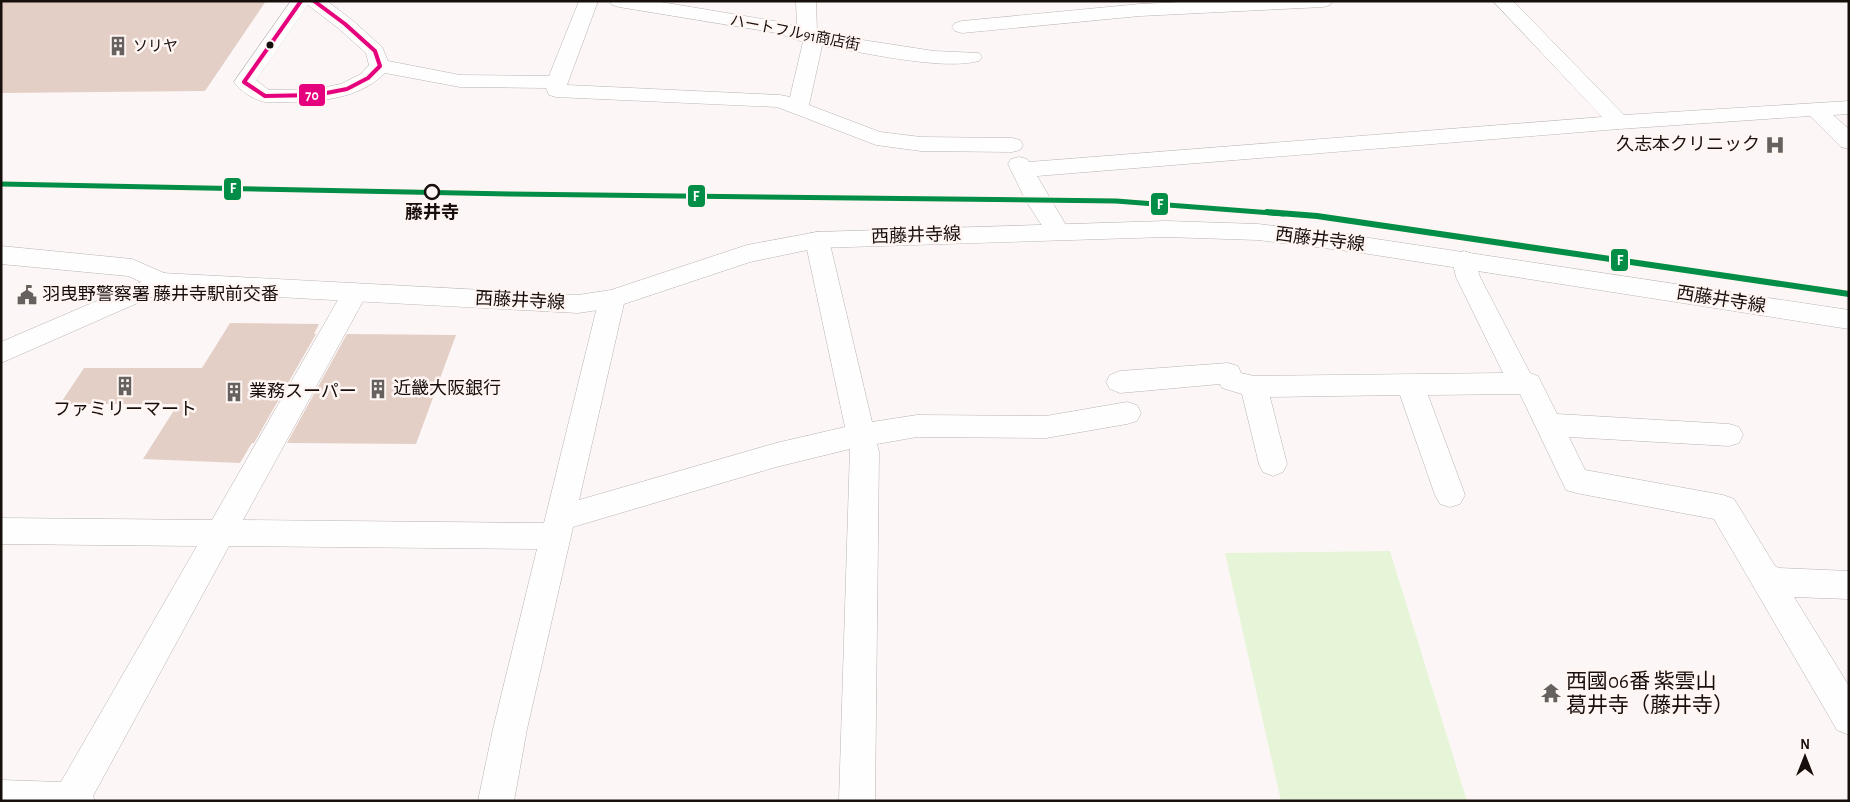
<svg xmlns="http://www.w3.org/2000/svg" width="1850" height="802" viewBox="0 0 1850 802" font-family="'Alegreya Sans','Noto Sans JP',sans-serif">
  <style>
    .green { fill: #e6f5d7 }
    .building { fill: #e4cfc7 }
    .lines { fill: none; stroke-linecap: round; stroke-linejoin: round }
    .street-casing { stroke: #b8b3b1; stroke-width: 1 }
    .secondary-casing { stroke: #b8b3b1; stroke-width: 1 }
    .street { fill: #fffefe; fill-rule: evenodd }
    .secondary { fill: #fffefe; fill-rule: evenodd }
    .bus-1-casing { stroke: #fff6f3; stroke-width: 7 }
    .bus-1 { stroke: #e5007d; stroke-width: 4 }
    .rail-1-far1-casing { stroke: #fff6f3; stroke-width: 8 }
    .rail-1-casing { stroke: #fff6f3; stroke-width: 10 }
    .rail-1-far1 { stroke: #028e46; stroke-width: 5 }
    .rail-1 { stroke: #028e46; stroke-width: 6 }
    .bus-dot { fill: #160f0c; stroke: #fff6f3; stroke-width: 2 }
    .stop-dot { fill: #fff6f3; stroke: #160f0c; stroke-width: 2.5 }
    .labels { text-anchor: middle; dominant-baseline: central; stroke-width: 5; stroke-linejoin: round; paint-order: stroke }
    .far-street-label { font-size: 15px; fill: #160f0c; stroke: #fff6f3 }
    .far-poi-label { font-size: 15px; fill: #160f0c; stroke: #fff6f3; text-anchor: start }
    .poi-label { font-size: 18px; fill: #160f0c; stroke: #fff6f3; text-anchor: start }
    .stop-label { font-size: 18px; font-weight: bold; fill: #160f0c; stroke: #fff6f3 }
    .street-label { font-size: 18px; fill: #160f0c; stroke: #fff6f3 }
    .near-poi-label { font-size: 21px; fill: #160f0c; stroke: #fff6f3; text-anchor: start }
    .line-badge { stroke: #fff6f3; stroke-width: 2 }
    .badge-label { font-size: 14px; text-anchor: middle; font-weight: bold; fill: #fff }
  </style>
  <rect width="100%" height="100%" fill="#fcf7f6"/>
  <!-- green -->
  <path class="green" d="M1390,551L1467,801H1281L1225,553Z"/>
  <!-- building -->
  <path class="building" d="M1,1H266L205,91L1,93Z
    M230,323L319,324L314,334H316L254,443H252L240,463L143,459L178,404H60L84,368H202Z
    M347,334L456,335L416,444L287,443Z"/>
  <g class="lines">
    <defs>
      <path id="street" d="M291,1H327L352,20L382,47L388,61L460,75L549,76L579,1H598L567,85L780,95L790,97L803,42L777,33L619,7L612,5L610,1H655L780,22L797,27L796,1H816L817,33L934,51L979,53L982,57L979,61C941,71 864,52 822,46L809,105L880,132L921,137L1012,138L1020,140L1023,145L1020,150L1012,152L921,151L876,145L777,107L556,97L549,95L546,88L460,87L385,73C354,104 306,102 265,102C254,100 240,91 234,82ZM308,5L338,28L366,53L369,65L361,74L341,84L316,89L269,90L256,80Z
        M1201,1H1332L1330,5L1323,7L1140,16L962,33L955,31L952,27L955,23L962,21L1140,4Z
        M1493,1H1513L1624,115L1849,101V114L1833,115L1849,129V149L1841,147L1810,116L1619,129L1037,176L1070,232L1066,238L1058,240L1050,238L1026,201L1008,164L1011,159L1019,157L1027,159L1029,162L1602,117Z
        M817,232L826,234L829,240L872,422L917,415L1046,416L1127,402L1137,405L1141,413L1137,421L1127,424L1046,438L917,437L877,444L879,452L875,801H839L850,449L776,467L573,527L527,729L514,801H478L493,729L537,549L229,546L93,796L95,801H1V780L61,782L197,546L1,544V518L212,520L346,286L355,283L364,286L368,292L243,520L544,523L599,299L603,292L612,290L621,292L625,299L579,500L776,443L845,427L805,240L808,234Z
        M1,246L132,259L171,276L174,282L171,288L162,291L128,276L1,264Z
        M1464,251L1473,254L1480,277L1530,373L1538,376L1557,414L1729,424L1739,427L1743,435L1739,443L1729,446L1569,437L1585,470L1723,495L1734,499L1775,566L1779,568L1849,571V599L1794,597L1849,686V735L1837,730L1714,519L1576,493L1566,490L1520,394L1428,395L1465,495L1460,504L1450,507L1440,504L1435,495L1400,395L1270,397L1287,464L1283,472L1273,476L1263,472L1259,464L1242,394L1222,388L1220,384L1120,393L1110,389L1106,382L1110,375L1120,371L1228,363L1238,366L1241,373L1254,376L1503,373L1456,277L1452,260L1455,254Z"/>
      <path id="secondary" d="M1166,221L1258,224L1356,236L1849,310V329L1356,252L1258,240L1166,237L817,248L750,262L612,308L578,313L165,291L1,363V342L162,273L578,295L611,290L747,245L817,232Z"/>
    </defs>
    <!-- street casing -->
    <use href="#street" class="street-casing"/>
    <!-- secondary casing -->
    <use href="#secondary" class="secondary-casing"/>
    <!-- street -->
    <use href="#street" class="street"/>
    <!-- secondary -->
    <use href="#secondary" class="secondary"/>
    <defs>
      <path id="bus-1" d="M301,1L244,82L265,96L316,95L347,89L368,78L380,66L375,51L345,24L314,1"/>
    </defs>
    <!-- bus-1 casing -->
    <use href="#bus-1" class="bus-1-casing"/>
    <!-- bus-1 -->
    <use href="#bus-1" class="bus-1"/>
    <defs>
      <path id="rail-1-far1" d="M1,184L510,194L1116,201L1284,214"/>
      <path id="rail-1" d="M1267,212L1317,216L1849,294"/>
    </defs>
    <!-- rail-1-far1 casing -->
    <use href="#rail-1-far1" class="rail-1-far1-casing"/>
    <!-- rail-1 casing -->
    <use href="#rail-1" class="rail-1-casing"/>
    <!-- rail-1-far1 -->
    <use href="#rail-1-far1" class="rail-1-far1"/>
    <!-- rail-1 -->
    <use href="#rail-1" class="rail-1"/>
  </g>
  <!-- icons -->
  <defs>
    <symbol id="building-bare" viewBox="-9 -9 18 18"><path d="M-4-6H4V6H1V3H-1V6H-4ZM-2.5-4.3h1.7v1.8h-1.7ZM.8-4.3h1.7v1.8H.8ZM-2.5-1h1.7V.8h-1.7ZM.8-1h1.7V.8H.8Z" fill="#66605e" stroke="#fff6f3" stroke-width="2.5" paint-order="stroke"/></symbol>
    <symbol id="hospital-bare" viewBox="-9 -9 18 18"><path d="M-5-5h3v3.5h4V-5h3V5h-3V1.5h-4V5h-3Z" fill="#66605e" stroke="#fff6f3" stroke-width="2.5" paint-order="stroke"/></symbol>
    <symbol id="civic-bare" viewBox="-9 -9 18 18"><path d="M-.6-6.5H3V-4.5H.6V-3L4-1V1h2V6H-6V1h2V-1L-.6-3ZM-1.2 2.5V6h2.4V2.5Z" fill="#66605e" stroke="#fff6f3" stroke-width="2.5" paint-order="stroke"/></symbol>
    <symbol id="temple-bare" viewBox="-9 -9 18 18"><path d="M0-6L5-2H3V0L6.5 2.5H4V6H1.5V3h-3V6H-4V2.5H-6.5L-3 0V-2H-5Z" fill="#66605e" stroke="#fff6f3" stroke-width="2.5" paint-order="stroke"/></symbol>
  </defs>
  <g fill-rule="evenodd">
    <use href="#building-bare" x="104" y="32" width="28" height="28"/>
    <use href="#hospital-bare" x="1761" y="131" width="28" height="28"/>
    <use href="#civic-bare" x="13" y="281" width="28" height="28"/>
    <use href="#building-bare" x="111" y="372" width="28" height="28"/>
    <use href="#building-bare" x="364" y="375" width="28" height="28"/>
    <use href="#building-bare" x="220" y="378" width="28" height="28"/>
    <use href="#temple-bare" x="1537" y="679" width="28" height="28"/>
  </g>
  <!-- markers -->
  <circle class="bus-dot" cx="270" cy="45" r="4.5"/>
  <circle class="stop-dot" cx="432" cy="192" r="7"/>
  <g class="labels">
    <!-- far-street labels -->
    <g class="far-street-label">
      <text transform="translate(795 33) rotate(11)">ハートフル91商店街</text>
    </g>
    <!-- far-poi labels -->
    <g class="far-poi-label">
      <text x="133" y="46">ソリヤ</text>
    </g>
    <!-- poi labels -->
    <g class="poi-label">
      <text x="1760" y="145" text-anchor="end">久志本クリニック</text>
      <text x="42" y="295">羽曳野警察署 藤井寺駅前交番</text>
      <text x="393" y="389">近畿大阪銀行</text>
      <text x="249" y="392">業務スーパー</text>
      <text x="125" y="410" text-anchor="middle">ファミリーマート</text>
    </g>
    <!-- stop labels -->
    <g class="stop-label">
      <text x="432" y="213">藤井寺</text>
    </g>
    <!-- street labels -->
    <g class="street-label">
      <text transform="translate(916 236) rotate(-2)">西藤井寺線</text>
      <text transform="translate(1320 240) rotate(7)">西藤井寺線</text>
      <text transform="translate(1721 300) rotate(9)">西藤井寺線</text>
      <text transform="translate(520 301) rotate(3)">西藤井寺線</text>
    </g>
    <!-- near-poi labels -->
    <g class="near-poi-label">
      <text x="1566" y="681">西國06番 紫雲山<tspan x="1566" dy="24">葛井寺（藤井寺）</tspan></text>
    </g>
  </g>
  <g class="line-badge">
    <rect x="298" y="83" width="28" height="24" rx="5" fill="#e5007d"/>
    <rect x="223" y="177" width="19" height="24" rx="5" fill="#028e46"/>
    <rect x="687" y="184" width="19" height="24" rx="5" fill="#028e46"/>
    <rect x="1150" y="192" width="19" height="24" rx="5" fill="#028e46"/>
    <rect x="1610" y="248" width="19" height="24" rx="5" fill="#028e46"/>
  </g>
  <g class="badge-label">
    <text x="312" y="100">70</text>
    <text x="233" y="193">F</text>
    <text x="696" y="201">F</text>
    <text x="1160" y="209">F</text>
    <text x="1620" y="265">F</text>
  </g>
  <!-- border -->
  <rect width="1850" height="802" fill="none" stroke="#160f0c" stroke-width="5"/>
  <!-- north arrow -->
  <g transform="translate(1805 757)" stroke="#fff6f3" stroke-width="4" paint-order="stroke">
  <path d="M0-4L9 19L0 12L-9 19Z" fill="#160f0c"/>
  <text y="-8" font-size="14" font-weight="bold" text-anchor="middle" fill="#160f0c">N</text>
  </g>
</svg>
